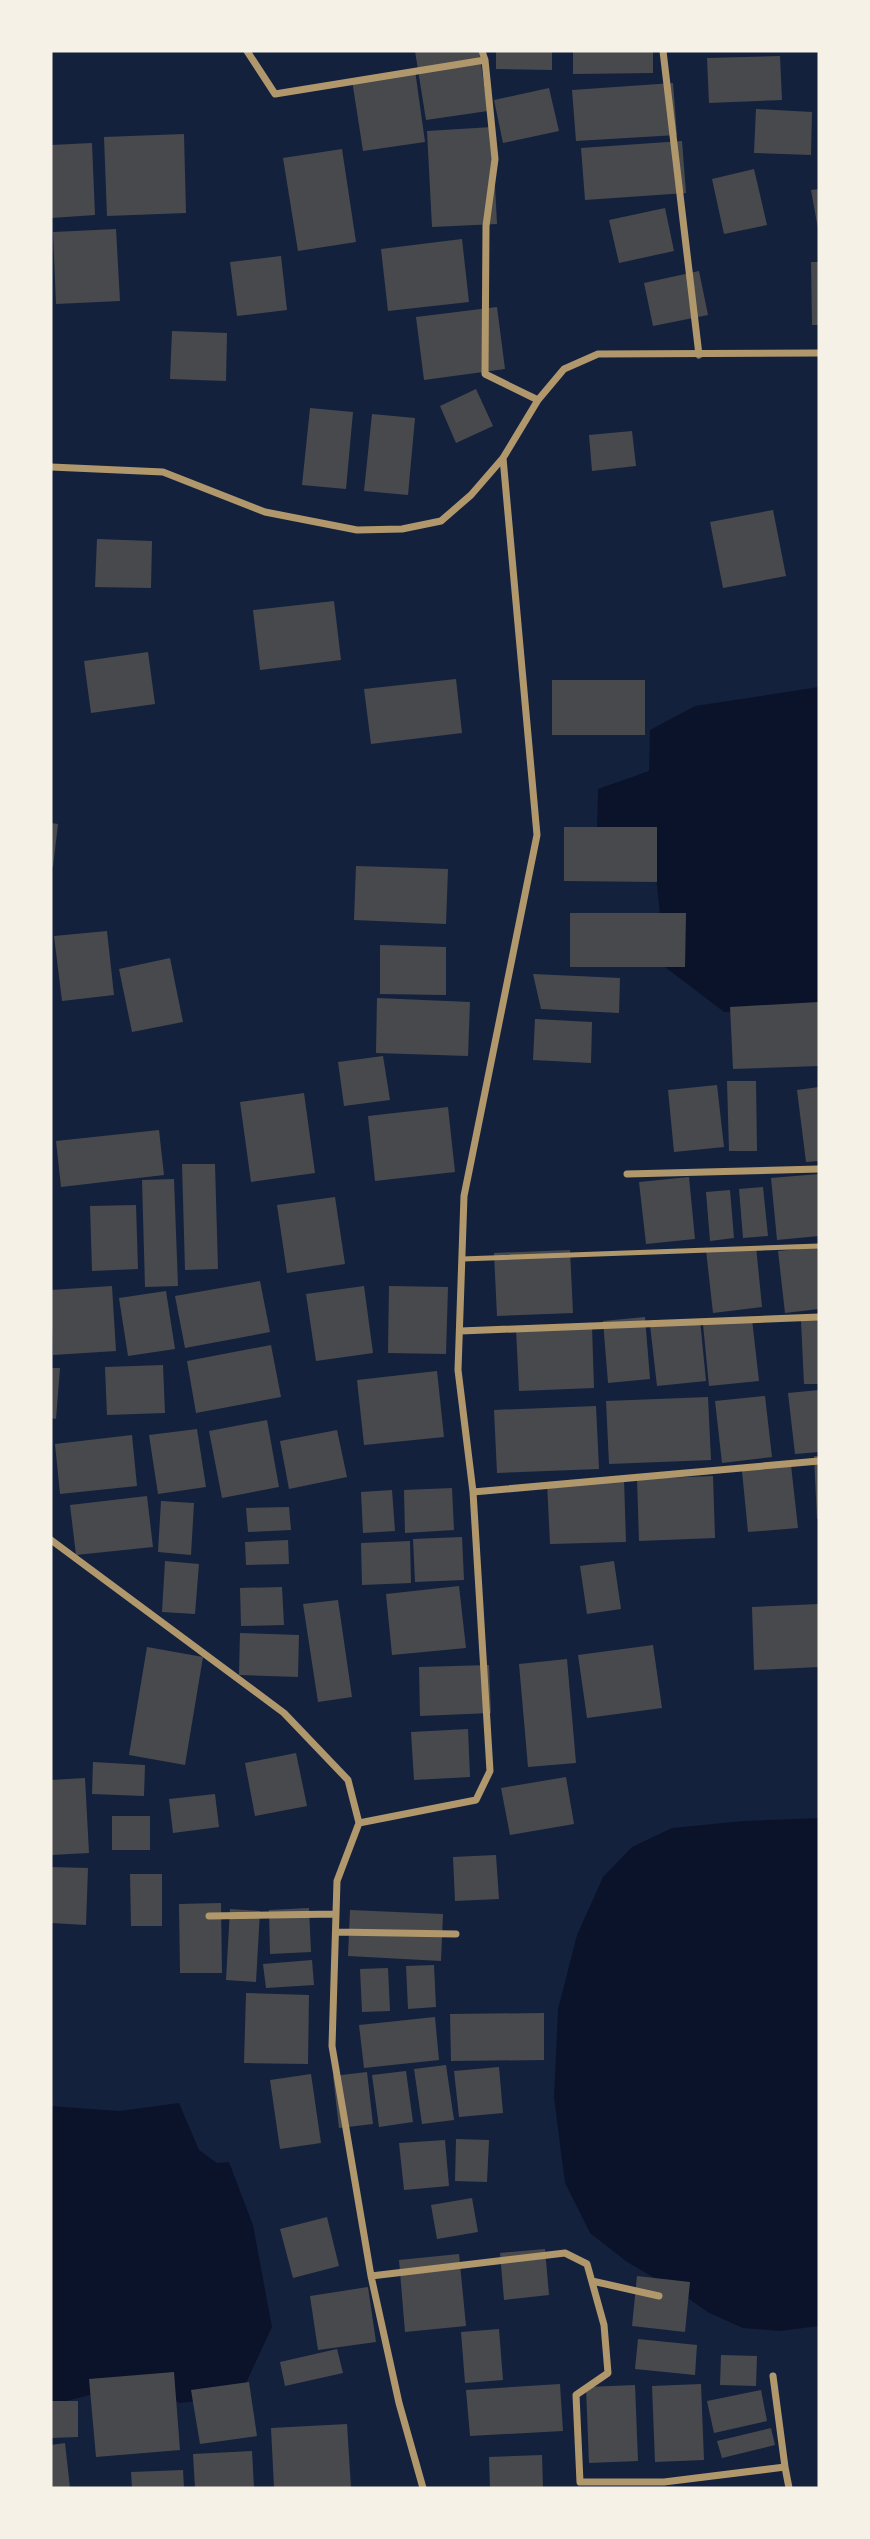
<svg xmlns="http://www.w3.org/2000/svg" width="870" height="2539" viewBox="0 0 870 2539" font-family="Poppins,sans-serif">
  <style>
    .water { fill: #0b132b }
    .building { fill: #48494c }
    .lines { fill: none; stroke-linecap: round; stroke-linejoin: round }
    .service { stroke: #b1986c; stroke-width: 5 }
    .minor { stroke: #b1986c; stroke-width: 7 }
  </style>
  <rect width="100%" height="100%" fill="#14213d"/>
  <!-- water -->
  <path class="water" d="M819,687V1015L724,1012L665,967L655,865L597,829L598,789L649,771L650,730L695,706Z
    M819,1818V2326L780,2331L743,2328L709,2313L682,2294L627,2262L590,2233L565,2183L554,2098L558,2009L577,1935L603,1877L632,1847L672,1828L743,1821Z
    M179,2103L199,2150L217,2163L229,2162L253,2225L272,2327L240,2396L180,2403L132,2384L51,2405V2106L119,2111Z"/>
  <!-- building -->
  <path class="building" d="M415,51H479L488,111L426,120Z
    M496,51H552V70L496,69Z
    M573,51H653V73L573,74Z
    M780,56L782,100L709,103L707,58Z
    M415,70L425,142L363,151L352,80Z
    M673,83L677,135L576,141L572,90Z
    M549,88L559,131L503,143L494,100Z
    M756,109L812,112L811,155L754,153Z
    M492,127L497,224L432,227L427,131Z
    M184,134L186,213L107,216L104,137Z
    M682,141L686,193L585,200L581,148Z
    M92,143L95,215L51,218V145Z
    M342,149L356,242L298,251L283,158Z
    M754,169L767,225L724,234L712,179Z
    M819,189V229H818L811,190Z
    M665,208L674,251L619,263L609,220Z
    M116,229L120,301L56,304L53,232Z
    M462,239L469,302L388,311L381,249Z
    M281,256L287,310L237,316L230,262Z
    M811,262H819V325H812Z
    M699,271L708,315L653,326L644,283Z
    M497,307L505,369L424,380L416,317Z
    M172,331L227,333L226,381L170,379Z
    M476,389L493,426L456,443L440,406Z
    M310,408L353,412L346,489L302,485Z
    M372,414L415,418L408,495L364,491Z
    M632,431L636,466L592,471L589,435Z
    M773,510L786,576L723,588L710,522Z
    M97,539L152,541L151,588L95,587Z
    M334,601L341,660L260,670L253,610Z
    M148,652L155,704L91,713L84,661Z
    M456,679L462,733L371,744L364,689Z
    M552,680H645V735H552Z
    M51,823L58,824L53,867H51Z
    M564,827H657V882L564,881Z
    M356,866L448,869L446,924L354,920Z
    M570,913H686L685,967H570Z
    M107,931L114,995L62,1001L54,936Z
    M380,945L446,947V995L380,994Z
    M170,958L183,1022L132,1032L119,969Z
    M533,974L620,978L619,1013L541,1009Z
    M377,998L470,1002L468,1056L376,1053Z
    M819,1002V1066L733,1069L730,1007Z
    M535,1019L592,1022L591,1063L533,1060Z
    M383,1056L390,1100L344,1106L338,1062Z
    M727,1081H756L757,1151H729Z
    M717,1085L724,1147L674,1152L668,1090Z
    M819,1087V1161L806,1162L797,1090Z
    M304,1093L315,1173L251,1182L240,1102Z
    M448,1107L455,1172L375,1181L368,1116Z
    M159,1130L164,1175L61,1187L56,1141Z
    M182,1164H215L218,1269L185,1270Z
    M819,1174V1236L777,1240L771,1178Z
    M689,1177L695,1239L646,1244L639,1182Z
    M174,1179L178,1286L145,1287L142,1180Z
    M763,1187L768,1236L743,1238L739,1189Z
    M730,1190L734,1238L710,1241L706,1192Z
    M335,1197L345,1264L287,1273L277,1205Z
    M136,1205L138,1269L92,1271L90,1206Z
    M756,1246L762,1307L713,1313L706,1250Z
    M819,1247V1309L785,1313L778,1251Z
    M570,1250L573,1313L497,1316L494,1253Z
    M260,1281L270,1332L185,1348L175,1296Z
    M112,1286L116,1351L53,1355L51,1290Z
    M364,1286L373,1353L316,1361L306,1294Z
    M389,1286L448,1287L446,1354L388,1353Z
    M166,1291L175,1349L128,1356L119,1298Z
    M645,1317L650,1379L608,1383L603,1321Z
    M752,1319L759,1381L709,1386L703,1324Z
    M700,1320L706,1381L657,1386L650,1325Z
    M819,1320V1384H804L801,1321Z
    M592,1326L594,1388L519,1391L516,1329Z
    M271,1345L281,1397L196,1413L187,1361Z
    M163,1365L165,1413L107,1415L105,1367Z
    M51,1368H60L56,1419L51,1418Z
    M437,1371L444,1437L364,1445L357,1380Z
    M819,1390V1452L795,1454L788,1393Z
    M765,1396L772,1457L722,1463L715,1401Z
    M708,1397L711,1460L609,1464L606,1401Z
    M596,1406L599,1469L497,1473L494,1410Z
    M267,1420L279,1487L222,1498L209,1431Z
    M197,1429L206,1487L158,1494L149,1435Z
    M337,1430L347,1477L289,1489L280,1441Z
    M132,1435L137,1486L60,1494L55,1444Z
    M814,1456H819V1519H817Z
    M791,1465L798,1528L748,1532L742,1471Z
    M713,1476L715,1538L639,1541L637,1479Z
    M624,1479L626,1542L550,1544L547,1482Z
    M452,1488L454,1530L405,1533L404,1490Z
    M392,1490L395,1531L363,1533L361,1492Z
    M147,1496L153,1547L76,1555L70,1505Z
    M161,1501L194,1503L191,1555L158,1552Z
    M289,1507L291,1530L248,1532L246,1508Z
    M462,1537L464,1580L415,1582L413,1539Z
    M288,1540L289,1564L246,1565L245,1542Z
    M410,1541L411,1583L362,1585L361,1543Z
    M165,1561L199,1564L195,1614L162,1612Z
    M614,1561L621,1609L587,1614L580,1566Z
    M459,1586L466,1648L392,1655L386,1594Z
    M282,1587L284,1625L241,1626L240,1588Z
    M338,1600L352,1697L318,1702L303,1604Z
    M819,1604V1667L754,1670L752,1607Z
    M240,1633L299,1635L298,1677L239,1675Z
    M653,1645L662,1708L587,1718L578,1655Z
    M147,1647L203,1657L185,1765L129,1755Z
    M567,1659L576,1763L528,1767L519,1664Z
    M489,1665L491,1713L420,1716L419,1667Z
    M468,1729L470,1777L414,1780L411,1732Z
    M296,1753L307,1806L255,1816L245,1763Z
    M93,1762L145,1765L144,1796L92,1794Z
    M566,1777L574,1824L510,1835L501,1788Z
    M85,1778L89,1853L51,1855V1780Z
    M215,1794L219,1827L173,1833L169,1799Z
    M112,1816H150V1850H112Z
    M496,1855L499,1899L455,1901L453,1857Z
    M51,1867L88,1868L86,1925L51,1923Z
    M130,1874H162V1926H131Z
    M221,1903L222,1973H180L179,1904Z
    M309,1908L311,1952L270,1954L269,1910Z
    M230,1909L260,1911L256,1982L226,1980Z
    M350,1910L443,1914L441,1961L348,1956Z
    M312,1960L314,1985L266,1988L263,1964Z
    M434,1965L436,2007L408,2009L406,1966Z
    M388,1968L390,2011L362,2012L360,1969Z
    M246,1993L309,1995L308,2064L244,2063Z
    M544,2013V2060L451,2061L450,2014Z
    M435,2017L439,2060L364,2068L359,2025Z
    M446,2065L454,2120L422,2124L414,2069Z
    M499,2067L503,2113L459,2117L454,2071Z
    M406,2071L413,2122L379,2127L372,2075Z
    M367,2072L373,2124L339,2128L333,2076Z
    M311,2074L321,2143L280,2149L270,2080Z
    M456,2139L489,2140L487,2182L455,2181Z
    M445,2140L449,2186L404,2190L399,2143Z
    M472,2198L478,2232L437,2239L431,2205Z
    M327,2217L339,2266L293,2278L280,2229Z
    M545,2249L549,2295L504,2300L500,2253Z
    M459,2254L466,2326L405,2332L399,2260Z
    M637,2276L690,2282L685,2332L632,2326Z
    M368,2287L376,2342L318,2350L310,2296Z
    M499,2329L503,2380L465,2383L461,2332Z
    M638,2339L697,2345L695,2375L635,2369Z
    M337,2349L343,2373L285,2386L280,2362Z
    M721,2355L757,2356L756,2386L720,2385Z
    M174,2372L180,2450L96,2457L89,2379Z
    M249,2382L257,2436L200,2444L191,2390Z
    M560,2384L563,2431L470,2436L466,2390Z
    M701,2384L704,2460L655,2462L652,2386Z
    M635,2385L638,2461L589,2463L586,2387Z
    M761,2390L767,2421L714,2433L707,2401Z
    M51,2401H78V2437L51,2438Z
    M347,2424L351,2488H274L271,2428Z
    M771,2428L775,2445L722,2458L717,2441Z
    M65,2443L70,2488H51V2445Z
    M252,2451L254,2488H195L193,2454Z
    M542,2455L543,2488H490L489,2457Z
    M183,2470L184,2488H132L131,2472Z"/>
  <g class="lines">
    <!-- service -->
    <path class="service" d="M462,1259L819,1246"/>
    <!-- minor -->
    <path class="minor" d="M247,51L275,94L485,60L482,51
      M663,51L699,355
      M485,60L495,159L486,226L485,374L538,400
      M51,467L163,472L265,512L357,530L402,529L441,521L471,495L503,458L538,400L564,369L598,354L819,353
      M627,1174L819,1169
      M460,1331L819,1317
      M473,1492L819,1461
      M51,1540L284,1713L348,1780L359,1823
      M209,1916L336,1914
      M336,1932L456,1934
      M371,2276L565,2253L587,2264L604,2325L608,2373L576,2395L580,2482H664L785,2467L789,2488
      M592,2281L659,2296
      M773,2376L785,2467
      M423,2488L399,2403L371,2276L332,2046L337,1881L359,1823L476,1800L490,1771L473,1492L458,1370L464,1196L537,835L503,458"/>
  </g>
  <!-- border -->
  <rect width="870" height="2539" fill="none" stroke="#f6f1e7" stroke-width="105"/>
</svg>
